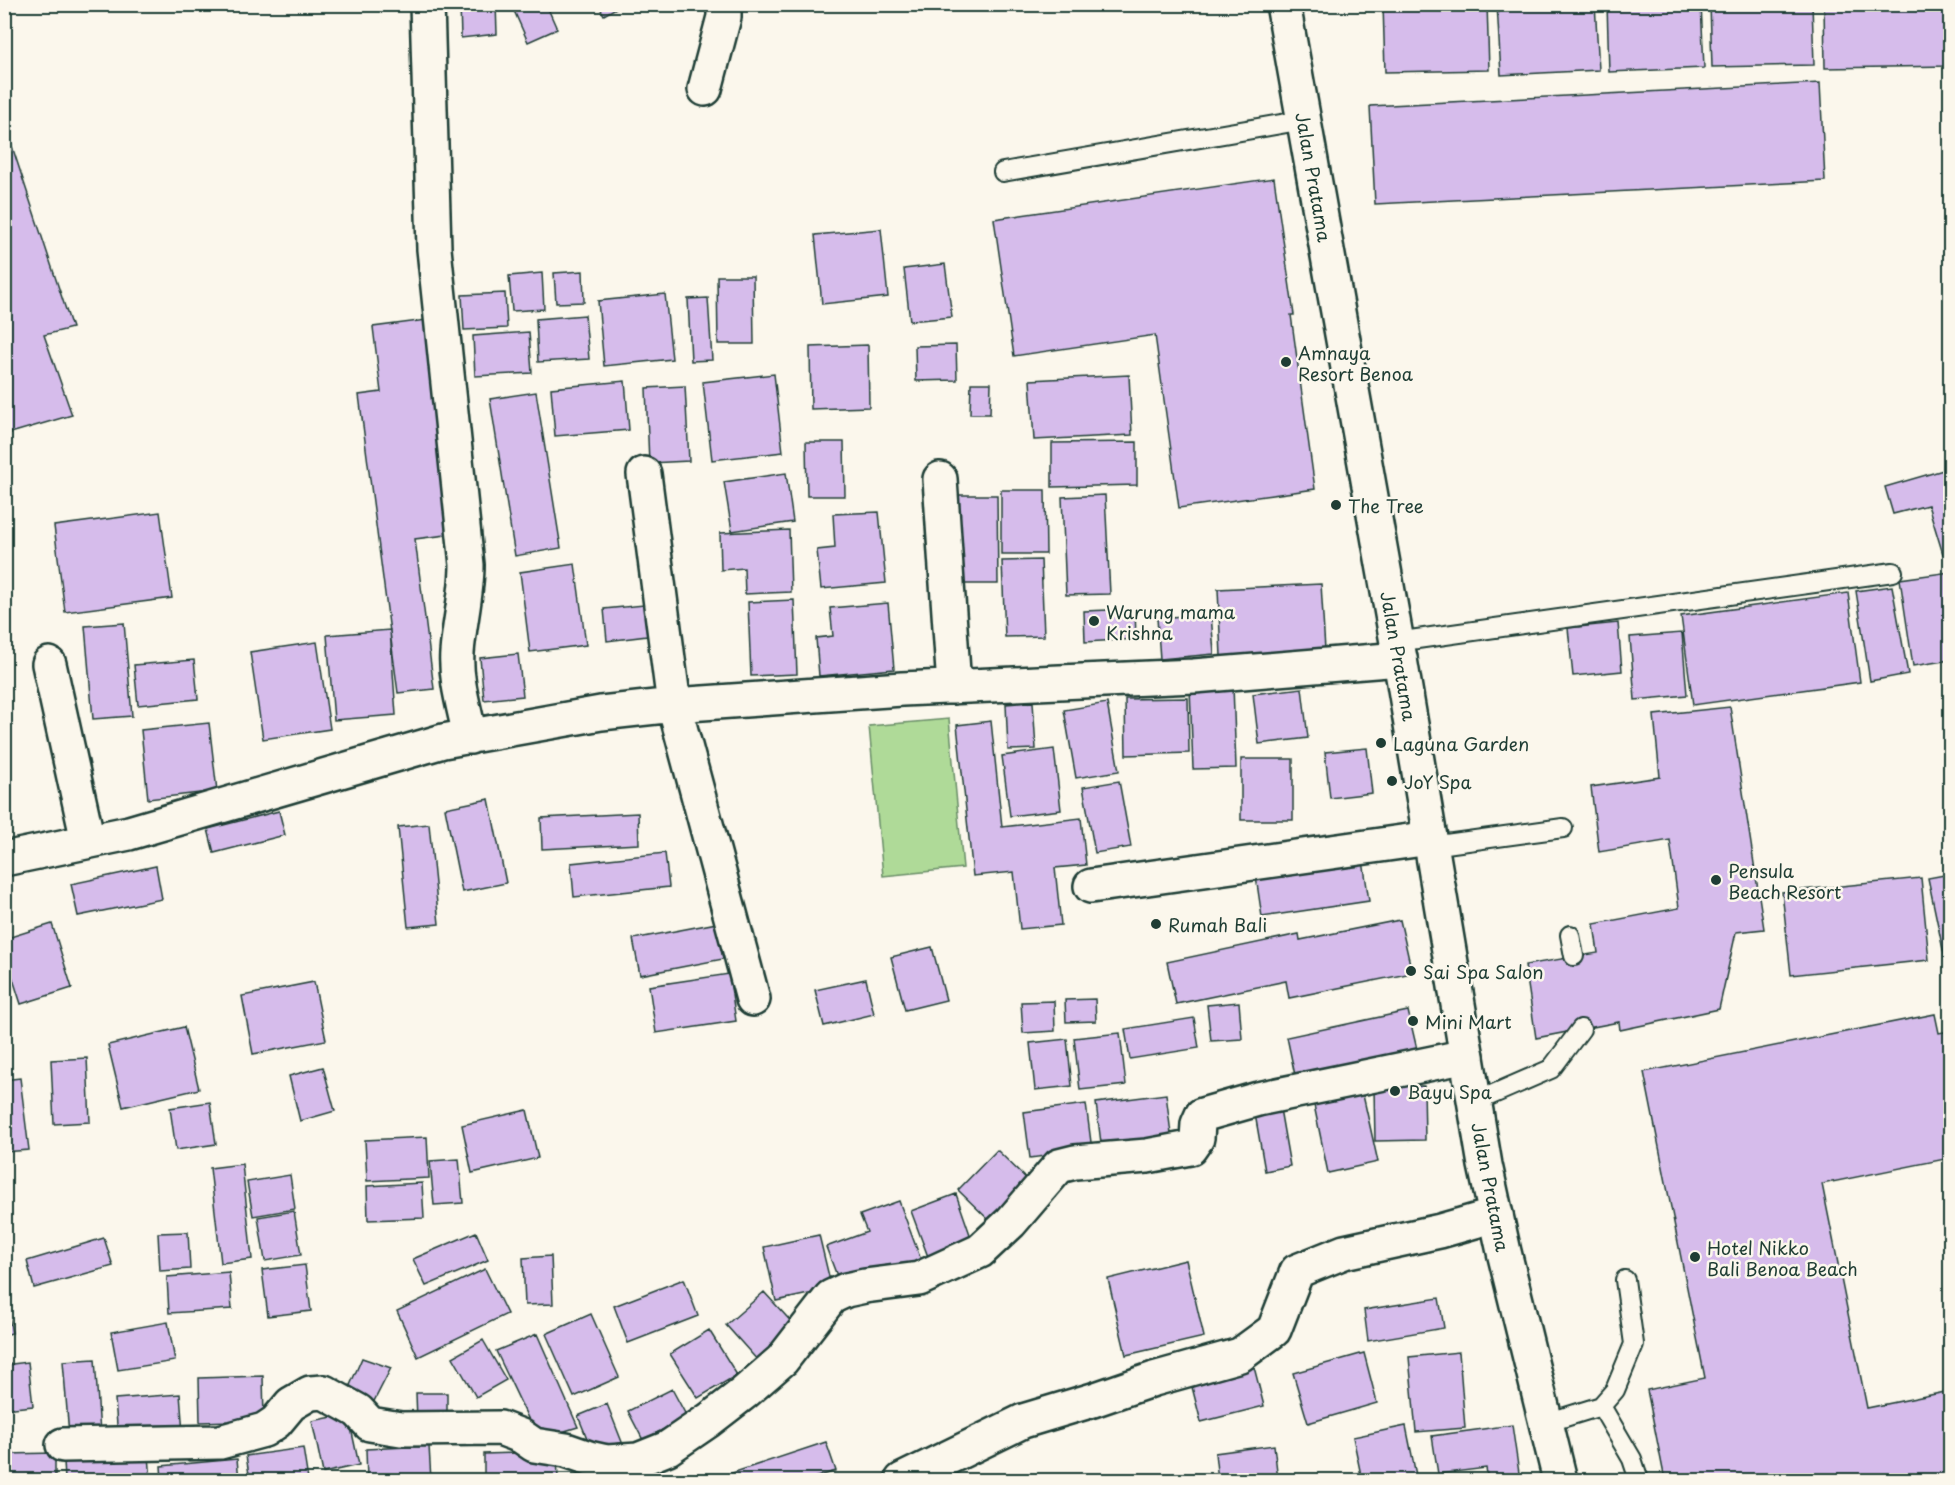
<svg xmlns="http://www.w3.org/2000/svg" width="1955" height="1485" viewBox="0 0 1955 1485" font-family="'Playpen Sans',sans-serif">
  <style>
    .green { fill: #afda98; stroke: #678c66; stroke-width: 1.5 }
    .building { fill: #d6bceb; stroke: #1f3d34; stroke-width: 1.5 }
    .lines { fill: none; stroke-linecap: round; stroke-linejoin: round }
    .service-casing { stroke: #1f3d34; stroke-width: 22 }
    .minor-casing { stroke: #1f3d34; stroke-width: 38 }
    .tertiary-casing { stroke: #1f3d34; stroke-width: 38 }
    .service { stroke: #fbf7ec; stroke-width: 18 }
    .minor { stroke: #fbf7ec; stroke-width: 33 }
    .tertiary { stroke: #fbf7ec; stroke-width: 33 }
    .poi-dot { fill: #1f3d34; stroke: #fbf7ec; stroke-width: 2 }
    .labels { text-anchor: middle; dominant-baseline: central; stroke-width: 5; stroke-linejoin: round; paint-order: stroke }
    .street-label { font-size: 18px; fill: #1f3d34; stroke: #fbf7ec }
    .poi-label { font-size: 18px; fill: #1f3d34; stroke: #fbf7ec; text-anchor: start }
  </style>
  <rect width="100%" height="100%" fill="#fbf7ec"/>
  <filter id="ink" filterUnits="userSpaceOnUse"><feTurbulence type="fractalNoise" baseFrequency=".0167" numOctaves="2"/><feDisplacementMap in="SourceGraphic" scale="12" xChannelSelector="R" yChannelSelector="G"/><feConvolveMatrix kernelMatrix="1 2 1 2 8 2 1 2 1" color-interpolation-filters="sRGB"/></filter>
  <g filter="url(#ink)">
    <!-- green -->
    <path class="green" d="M949,719L963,868L883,876L869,726Z"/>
    <!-- building -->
    <path class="building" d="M460,4H496L497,34L461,38Z
      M511,4H546L557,29L528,42Z
      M598,4H623L604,15Z
      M1383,4H1487L1489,70L1385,72Z
      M1497,4H1595L1599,70L1501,75Z
      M1607,4H1701L1704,68L1609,72Z
      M1710,4H1812L1814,65L1712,67Z
      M1824,4H1950V66L1825,68Z
      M1820,83L1825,181L1375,204L1370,106Z
      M4,122L72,328L44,335L72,415L4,435Z
      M1274,178L1294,315H1291L1315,489L1179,508L1155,335L1014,356L994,219Z
      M881,229L888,297L822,304L815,235Z
      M945,264L952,317L910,321L904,269Z
      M583,271L584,302L556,303L554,273Z
      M542,273L544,309L512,311L509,276Z
      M717,276H753L754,344H718Z
      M505,293L507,328L464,330L462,295Z
      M665,294L672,359L604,366L598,301Z
      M708,298L712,360L691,361L688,299Z
      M585,315L589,359L538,362L536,319Z
      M434,319L462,533L415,539L434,689L398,693L359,395L381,392L373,327Z
      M529,332L532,373L475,376L473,336Z
      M868,345L869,407L811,409L810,347Z
      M956,345L957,380L916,381L915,346Z
      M774,374L783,452L712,460L703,382Z
      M1129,375L1132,435L1034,440L1030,380Z
      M625,381L629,430L555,436L551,388Z
      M971,383H991L990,414H970Z
      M685,386L689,461L649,463L646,388Z
      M536,392L561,548L515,556L490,399Z
      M806,442H844L845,496H807Z
      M1137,442V485L1052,487V443Z
      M1950,468V552L1943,554L1928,505L1893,514L1885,487Z
      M786,473L793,522L732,531L724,482Z
      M1001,490H1045L1046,554H1001Z
      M957,495H997L998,584H958Z
      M1105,495L1110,594L1066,595L1062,497Z
      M160,512L172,598L65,612L54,526Z
      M879,512L886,583L821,589L817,550L835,548L833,514Z
      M789,530L791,592L745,594L744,568L721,570L720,533Z
      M1041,560L1044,636L1005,637L1002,561Z
      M575,564L586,645L530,652L520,572Z
      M1950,572V660L1913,666L1900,579Z
      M1321,584L1325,650L1221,656L1218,589Z
      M1892,586L1908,674L1870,681L1856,591Z
      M1848,593L1860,682L1693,705L1681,616Z
      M794,600L797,674L751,676L748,602Z
      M888,603L894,669L819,676L816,638L833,636L830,608Z
      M644,605L647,636L607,641L604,609Z
      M1135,609L1136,639L1085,642L1084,611Z
      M1211,614L1214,654L1160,659L1157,618Z
      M124,623L132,716L93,719L85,626Z
      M1618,623L1622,671L1573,676L1568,628Z
      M390,630L396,715L334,720L327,635Z
      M1682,633L1687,695L1635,700L1630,637Z
      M317,642L330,729L263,739L250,652Z
      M518,654L523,696L484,700L480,658Z
      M194,660L198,699L138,705L134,665Z
      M1233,686L1236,768L1193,769L1190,687Z
      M1302,688L1308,738L1259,744L1253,694Z
      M1188,698L1189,753L1126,755L1125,699Z
      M1033,702L1036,749L1008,750L1006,704Z
      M1107,703L1119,771L1076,778L1064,710Z
      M1730,707L1764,929L1736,932L1719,1009L1620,1030L1619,1022L1536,1038L1525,965L1598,953L1594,924L1679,908L1670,840L1599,852L1591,787L1660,777L1654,715Z
      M991,721L1002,827L1081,818L1086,865L1055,868L1061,925L1020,929L1014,872L973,876L957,725Z
      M209,723L217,791L148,799L141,730Z
      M1367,748L1372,793L1330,798L1325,752Z
      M1054,749L1061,810L1010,816L1002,756Z
      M1241,759H1293V820H1241Z
      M1119,781L1131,847L1095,853L1083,787Z
      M489,799L506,883L462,892L445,808Z
      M279,811L285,835L214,853L208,829Z
      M638,813L639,844L542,849L541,818Z
      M429,824L439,924L408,927L398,827Z
      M665,853L669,887L574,897L571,863Z
      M1362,854L1369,901L1262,917L1255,870Z
      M156,866L162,899L78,916L71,884Z
      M1950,874V969H1947L1928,878Z
      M1921,878L1929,960L1791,975L1782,892Z
      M1400,920L1412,973L1289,998L1286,981L1176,1004L1167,962L1299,934L1300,940Z
      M717,923L723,959L640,975L633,939Z
      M52,924L72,988L21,1004L4,951V939Z
      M932,947L946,1000L905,1010L891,957Z
      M729,974L736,1021L656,1033L649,986Z
      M866,979L874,1014L824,1026L815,990Z
      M314,982L326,1040L253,1054L242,996Z
      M1095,999L1096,1021L1066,1022L1065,1000Z
      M1054,1001L1055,1031L1023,1033L1021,1002Z
      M1239,1002L1242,1039L1211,1041L1207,1005Z
      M1408,1011L1419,1058L1297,1085L1287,1037Z
      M1935,1014L1939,1033L1950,1031V1158L1822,1184L1867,1408L1950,1391V1480H1665L1647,1390L1705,1378L1644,1072Z
      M1194,1018L1199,1048L1130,1059L1125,1029Z
      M184,1027L199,1089L123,1107L108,1045Z
      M1120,1033L1126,1085L1080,1090L1074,1038Z
      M1067,1039L1072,1086L1035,1090L1030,1043Z
      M87,1058L90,1122L54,1124L51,1060Z
      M323,1067L335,1111L300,1121L289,1076Z
      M20,1078L29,1150L4,1152V1080Z
      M1424,1086L1425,1140L1375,1141L1374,1087Z
      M1166,1094L1172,1142L1102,1151L1096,1103Z
      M1363,1095L1378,1162L1328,1173L1314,1105Z
      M210,1102L216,1144L176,1150L170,1108Z
      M1279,1103L1290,1166L1265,1171L1254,1108Z
      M1086,1104L1092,1150L1030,1158L1024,1112Z
      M527,1110L538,1158L472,1173L462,1125Z
      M427,1137L429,1178L367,1181L365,1140Z
      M997,1150L1032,1184L993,1224L958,1190Z
      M459,1159L463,1203L434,1205L430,1161Z
      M242,1164L252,1259L221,1263L210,1168Z
      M290,1175L295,1209L253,1216L247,1182Z
      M422,1183L424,1218L368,1220L367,1186Z
      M956,1194L974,1246L930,1262L911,1211Z
      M899,1201L921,1260L883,1274L880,1266L839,1281L826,1247L867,1232L860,1215Z
      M294,1211L301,1255L265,1261L258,1217Z
      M188,1232L190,1269L160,1271L158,1233Z
      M476,1232L488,1260L426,1286L413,1259Z
      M819,1235L832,1289L776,1301L764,1247Z
      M104,1238L113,1266L34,1288L27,1261Z
      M551,1256L553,1304L525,1305L523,1258Z
      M1186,1260L1204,1337L1126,1355L1108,1279Z
      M305,1265L311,1311L268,1316L262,1270Z
      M485,1269L507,1314L418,1357L397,1311Z
      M229,1272L232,1309L169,1313L167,1277Z
      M684,1279L698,1316L628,1343L614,1306Z
      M764,1292L797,1328L759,1362L726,1325Z
      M5,1296L12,1333L4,1335V1296Z
      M1439,1298L1444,1328L1368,1341L1364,1310Z
      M591,1314L619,1377L574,1397L546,1334Z
      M168,1322L175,1361L118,1370L111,1332Z
      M709,1330L737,1375L698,1398L670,1354Z
      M537,1334L578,1427L538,1439L496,1351Z
      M483,1340L506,1380L476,1397L453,1357Z
      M1459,1352L1465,1428L1416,1432L1409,1357Z
      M1364,1353L1377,1403L1308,1423L1293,1373Z
      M362,1358L391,1368L371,1407L344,1399Z
      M95,1359L100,1433L69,1435L63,1361Z
      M28,1362L33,1406L4,1409V1365Z
      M1254,1367L1264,1406L1201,1422L1191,1383Z
      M263,1376L264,1420L200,1422L199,1378Z
      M672,1389L687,1417L643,1440L628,1411Z
      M416,1393H447V1419L417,1420Z
      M180,1394L183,1433L118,1438L115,1399Z
      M607,1404L622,1442L593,1453L578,1416Z
      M348,1414L359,1465L323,1473L312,1421Z
      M1512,1425L1520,1480H1488L1486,1468L1438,1474L1432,1436Z
      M1406,1426L1417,1480H1362L1353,1437Z
      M826,1442L836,1471L807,1480H723V1476Z
      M1274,1445L1278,1480H1218L1215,1453Z
      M429,1446L431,1480H367L366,1449Z
      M303,1448L308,1480H250L246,1456Z
      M557,1452L558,1480H484V1454Z
      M55,1453V1480H7V1454Z
      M149,1456L151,1480H65L64,1461Z
      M237,1459L239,1480H162L161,1466Z"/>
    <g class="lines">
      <defs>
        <path id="service" d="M1003,172L1304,120
          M1396,642L1893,572
          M1431,846L1563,828
          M1570,935L1574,956
          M1475,1102L1551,1069L1581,1029
          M1601,1406L1632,1459L1639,1480
          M1546,1423L1601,1406L1615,1390L1634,1344L1625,1280"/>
        <path id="minor" d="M427,4L434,249L467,565C467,595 459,624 457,653C455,680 465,710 470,737
          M705,89L724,17V4
          M644,474L674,705L753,999
          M940,479L954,687
          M49,664L88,841
          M4,859L129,833L443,741L601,713L674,705L902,689L1194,676L1400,659
          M1091,886L1430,838
          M63,1445L220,1442L264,1430L276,1422L291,1404L310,1393L324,1392L358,1411L370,1424L401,1429L500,1428L521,1436L534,1445L566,1450L589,1458L607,1462L638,1460L668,1448L709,1420L744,1393L782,1360L831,1297L846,1290L865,1286L919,1279L980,1251L1011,1222L1059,1166L1075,1162L1147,1156L1190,1148L1197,1138L1198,1124L1202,1115L1258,1099L1467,1056
          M902,1480L1023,1421L1093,1400L1154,1379L1240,1355L1274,1330L1297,1271L1344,1252L1440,1231L1496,1215"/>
        <path id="tertiary" d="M1283,4L1400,659L1485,1165L1504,1252L1560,1480"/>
      </defs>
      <!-- service casing -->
      <use href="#service" class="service-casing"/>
      <!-- minor casing -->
      <use href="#minor" class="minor-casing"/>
      <!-- tertiary casing -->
      <use href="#tertiary" class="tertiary-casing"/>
      <!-- service -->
      <use href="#service" class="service"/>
      <!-- minor -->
      <use href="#minor" class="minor"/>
      <!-- tertiary -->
      <use href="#tertiary" class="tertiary"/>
    </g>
  </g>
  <!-- markers -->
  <g class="poi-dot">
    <circle cx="1286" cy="362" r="6"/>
    <circle cx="1336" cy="505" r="6"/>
    <circle cx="1094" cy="621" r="6"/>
    <circle cx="1381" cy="743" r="6"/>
    <circle cx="1392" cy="781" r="6"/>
    <circle cx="1716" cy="880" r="6"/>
    <circle cx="1156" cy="924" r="6"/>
    <circle cx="1411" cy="971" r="6"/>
    <circle cx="1413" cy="1021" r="6"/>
    <circle cx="1395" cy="1091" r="6"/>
    <circle cx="1695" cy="1257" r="6"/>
  </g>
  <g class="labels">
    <!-- street labels -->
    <g class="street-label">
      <text transform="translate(1314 177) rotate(80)">Jalan Pratama</text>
      <text transform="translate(1399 656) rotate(80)">Jalan Pratama</text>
      <text transform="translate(1491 1187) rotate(79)">Jalan Pratama</text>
    </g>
    <!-- poi labels -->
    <g class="poi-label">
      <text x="1298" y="352">Amnaya<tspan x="1298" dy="21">Resort Benoa</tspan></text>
      <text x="1348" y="505">The Tree</text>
      <text x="1106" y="611">Warung mama<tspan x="1106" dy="21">Krishna</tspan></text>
      <text x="1393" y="743">Laguna Garden</text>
      <text x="1404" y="781">JoY Spa</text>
      <text x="1728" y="870">Pensula<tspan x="1728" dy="21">Beach Resort</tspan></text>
      <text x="1168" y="924">Rumah Bali</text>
      <text x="1423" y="971">Sai Spa Salon</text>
      <text x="1425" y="1021">Mini Mart</text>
      <text x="1407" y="1091">Bayu Spa</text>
      <text x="1707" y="1247">Hotel Nikko<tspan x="1707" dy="21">Bali Benoa Beach</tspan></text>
    </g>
  </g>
  <!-- margin -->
  <rect width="1955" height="1485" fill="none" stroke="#fbf7ec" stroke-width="24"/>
  <rect x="12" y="12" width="1931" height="1461" fill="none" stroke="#1f3d34" stroke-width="2" filter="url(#ink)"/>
</svg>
